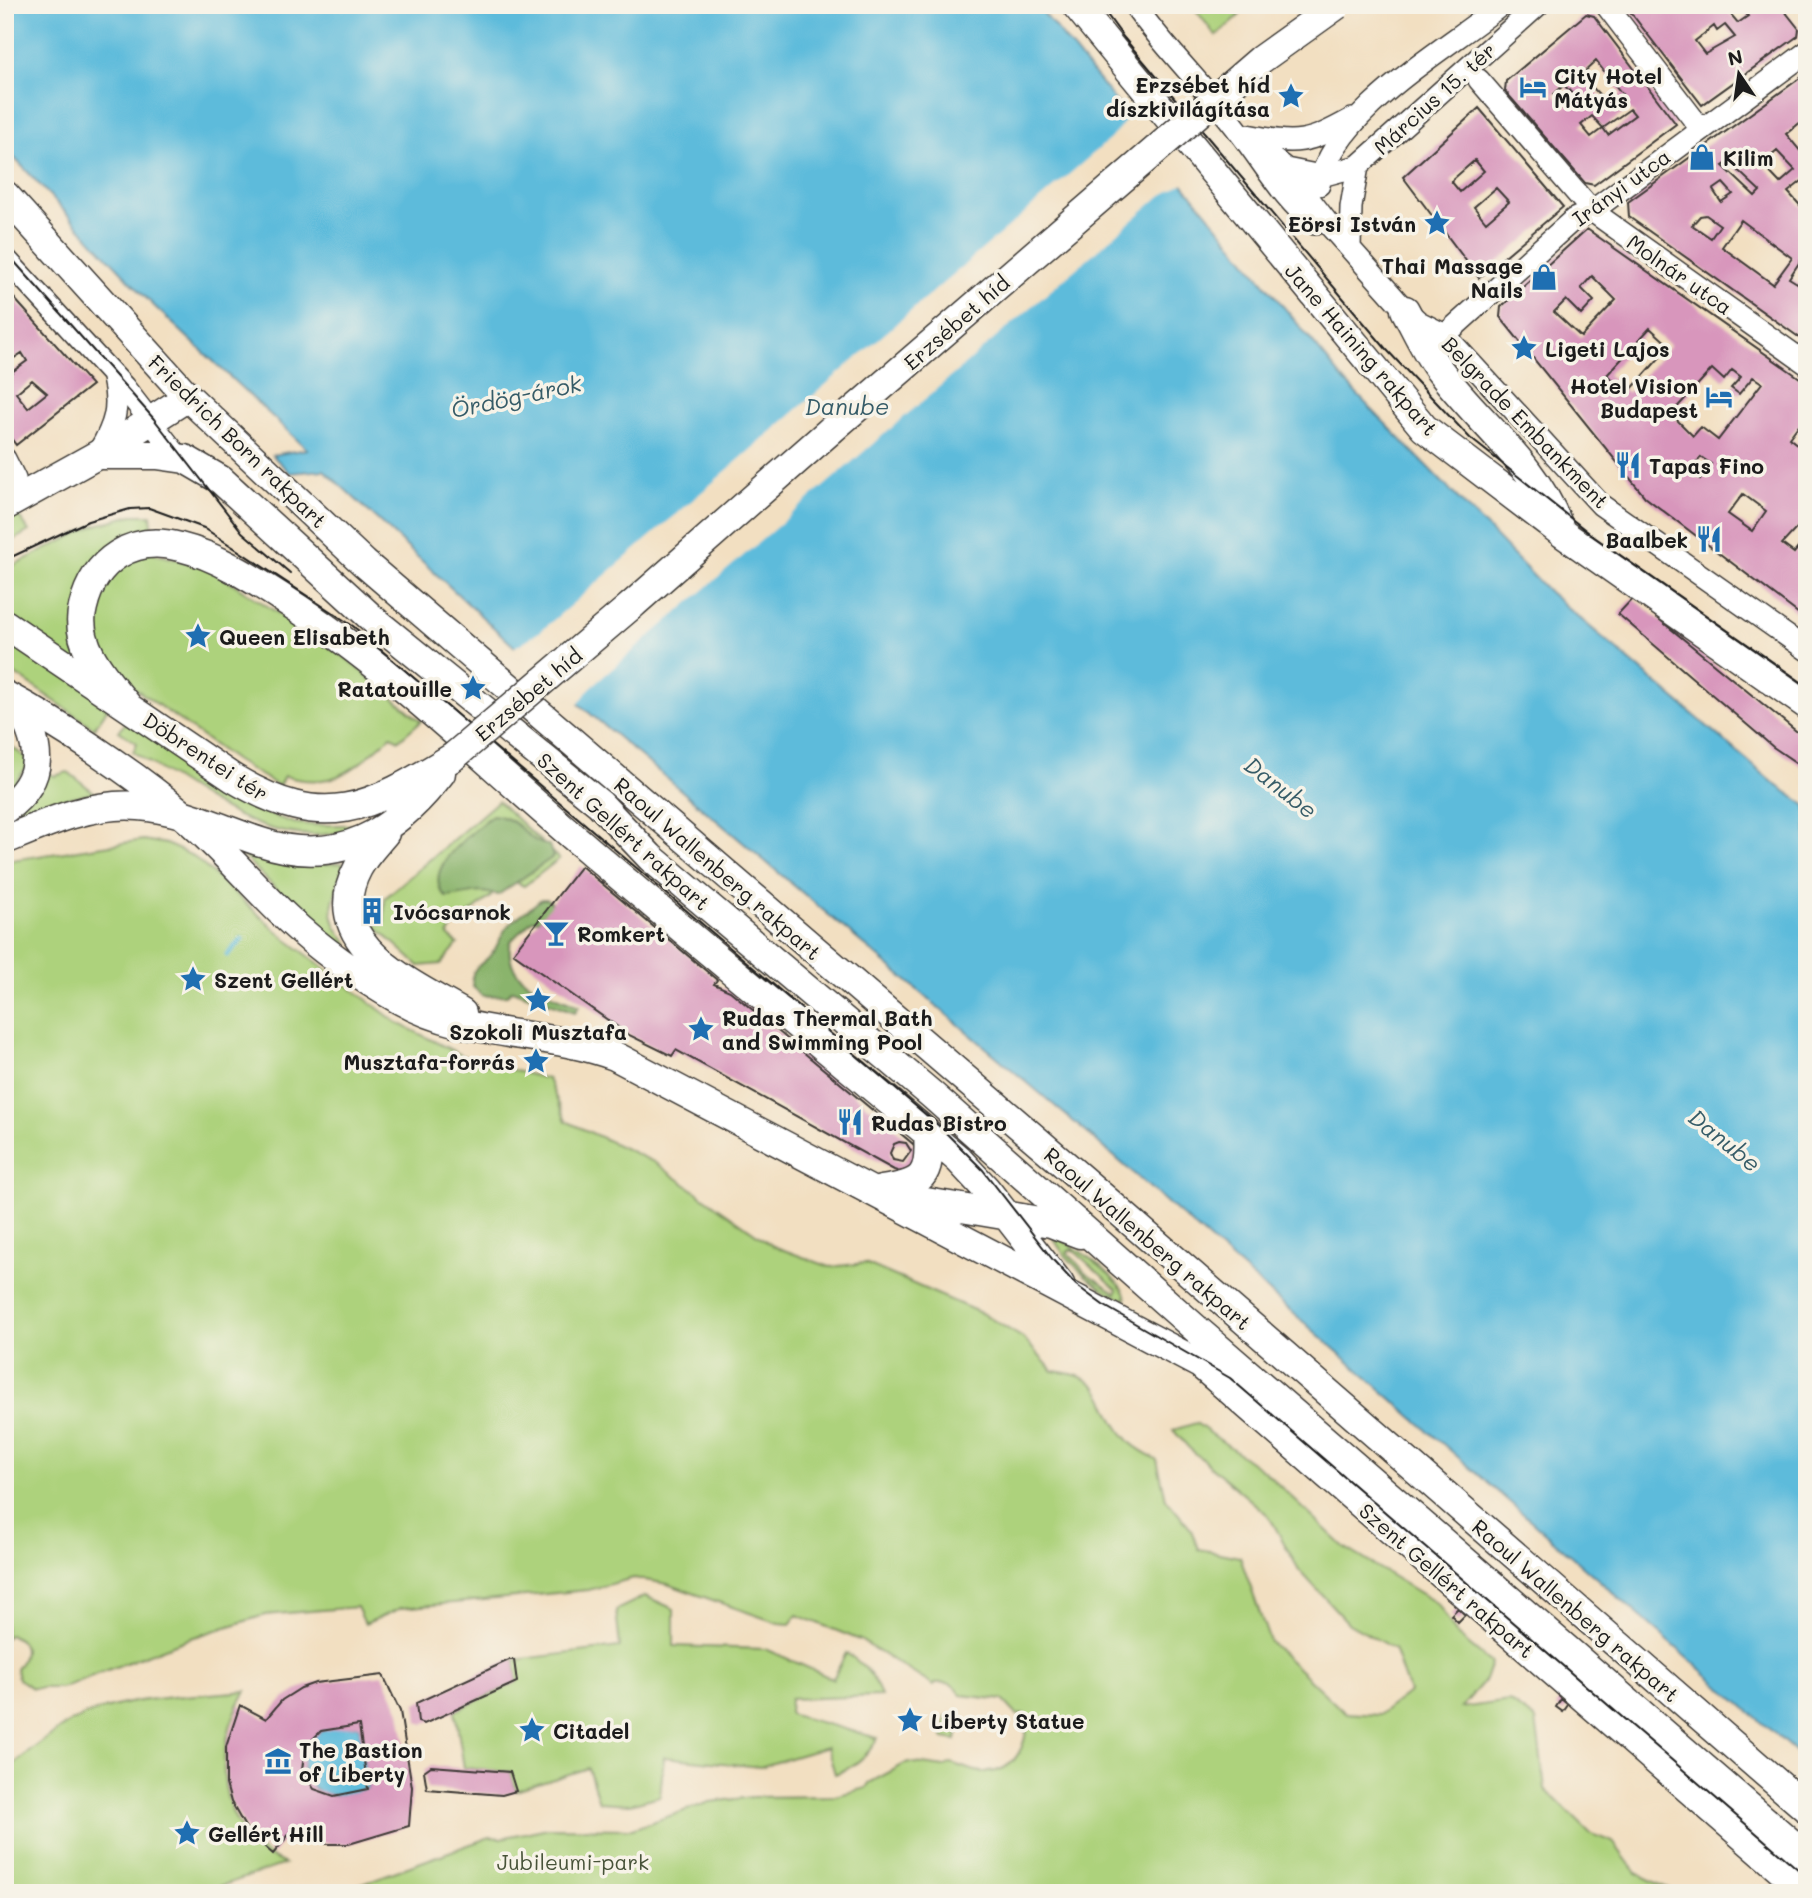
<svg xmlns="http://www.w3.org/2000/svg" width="1812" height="1898" viewBox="0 0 1812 1898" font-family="Mali,sans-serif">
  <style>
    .green { fill: #add27c; stroke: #64774c; stroke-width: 2; fill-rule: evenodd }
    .forest { fill: #8ab46c; stroke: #536844; stroke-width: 2 }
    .water { fill: #5dbbdb; stroke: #3c6c7c; stroke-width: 2 }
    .pier { fill: #f2dfc1 }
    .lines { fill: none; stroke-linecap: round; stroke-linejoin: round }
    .stream { stroke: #5dbbdb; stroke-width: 5 }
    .building { fill: #d896bc; fill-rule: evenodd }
    .minor-casing { stroke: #3c3935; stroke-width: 24 }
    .major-casing { stroke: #3c3935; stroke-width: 31 }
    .minor { stroke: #fff; stroke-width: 21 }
    .major { stroke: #fff; stroke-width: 28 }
    .tram { stroke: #1c1c1c; stroke-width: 2 }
    .major-bridge-casing { stroke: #3c3935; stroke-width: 31; stroke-linecap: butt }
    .major-bridge { stroke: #fff; stroke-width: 28 }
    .labels { text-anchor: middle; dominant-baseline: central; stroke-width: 7; stroke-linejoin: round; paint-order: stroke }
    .poi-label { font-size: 21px; font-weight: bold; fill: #1c1c1c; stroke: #f7f3e8; text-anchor: start }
    .street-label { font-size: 21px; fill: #1c1c1c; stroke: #f7f3e8 }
    .park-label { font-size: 21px; fill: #485339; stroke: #f7f3e8 }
    .water-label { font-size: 23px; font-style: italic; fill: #365c68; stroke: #f7f3e8 }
  </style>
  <rect width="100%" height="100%" fill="#f7f3e8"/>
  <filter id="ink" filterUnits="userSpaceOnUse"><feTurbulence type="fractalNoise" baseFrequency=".0143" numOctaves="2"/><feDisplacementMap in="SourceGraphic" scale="14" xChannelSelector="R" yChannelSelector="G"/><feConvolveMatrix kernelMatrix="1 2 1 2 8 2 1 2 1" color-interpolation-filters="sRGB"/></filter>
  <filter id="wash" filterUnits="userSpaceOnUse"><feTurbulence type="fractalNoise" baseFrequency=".00686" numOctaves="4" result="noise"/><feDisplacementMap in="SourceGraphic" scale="28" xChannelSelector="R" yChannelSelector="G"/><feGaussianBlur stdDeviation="1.57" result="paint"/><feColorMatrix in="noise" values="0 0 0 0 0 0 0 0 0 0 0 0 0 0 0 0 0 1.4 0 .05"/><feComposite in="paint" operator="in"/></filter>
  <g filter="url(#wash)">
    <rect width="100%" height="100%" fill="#f2dfc1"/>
    <!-- green -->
    <path class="green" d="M1192,5H1239L1235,9L1240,15L1216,36Z
      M5,496L29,531L5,545Z
      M132,515H151L155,554L208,567L346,658L421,721L399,740L391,736C355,768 336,791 284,776L279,786L236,761L126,682L94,728L5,667V569L93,526Z
      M127,721L237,796L271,815L294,823L314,825H365C277,860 204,796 133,752L137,743L119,731Z
      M5,741L27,759V767L5,795Z
      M43,769L54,776L68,772L95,793L61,799L18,816L14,810Z
      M498,801L559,859L524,886L511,880L452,928L448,936L458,944L441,964L419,966L376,927L374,923L384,924L385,898Z
      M143,840L166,844L193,856L286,939L396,1022L471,1060L548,1079L566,1121L654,1162L773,1246L830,1267L865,1263L983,1314L1023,1338L1053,1371C1115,1377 1095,1405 1129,1441C1136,1449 1148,1454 1157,1460L1166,1499L1190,1528L1199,1549L1240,1557L1270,1642L1345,1713L1379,1715L1409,1692L1394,1649L1349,1624L1299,1570L1269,1516L1189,1448L1173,1430L1196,1423L1264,1471L1344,1547L1438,1604L1457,1635L1491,1663L1485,1680L1461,1708L1509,1701L1536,1720L1545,1789L1591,1834L1613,1842L1636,1873L1677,1893H336L490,1837L501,1838L548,1828L632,1829L710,1802L752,1797L835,1796L866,1788L869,1783L908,1762L944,1767L951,1763C961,1766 973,1772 983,1772C1016,1774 1030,1741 1025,1714L1017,1715L1003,1700L961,1695C954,1684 949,1681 936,1683L934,1686L860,1640L797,1615L790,1624L778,1623L667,1584L634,1578L588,1590L401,1608L365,1624L357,1607L265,1615L191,1638L61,1688H32L18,1679L16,1669C27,1655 28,1640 9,1635L5,1638V861Z
      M245,853L302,865L343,863C340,896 317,909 348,943L344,947L277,890L242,855Z
      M1054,1237C1072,1244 1124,1279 1126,1299C1109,1300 1058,1255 1054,1237ZM1072,1249L1117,1289L1116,1293L1085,1272L1067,1252Z
      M645,1596L674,1609V1646L766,1649L833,1679L846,1653C864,1664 874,1676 881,1696L790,1699L789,1714L878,1738C867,1756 855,1767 835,1774L827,1747L760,1767L664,1757L660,1796L630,1804L599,1802L588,1768L516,1791L510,1772L464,1768L455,1711L517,1682L514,1660L620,1647L616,1610Z
      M246,1691C211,1749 213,1833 285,1864L200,1893H5V1771C26,1755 48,1735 71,1722C123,1695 189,1697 246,1691Z
      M946,1716H960L956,1740L943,1738Z"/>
    <!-- forest -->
    <path class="forest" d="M492,815C523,818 526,844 549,845L553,857L498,895C473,888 470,896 446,897C418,869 474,832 492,815Z
      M541,899H547L558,908L551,919L532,920L511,941C501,982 549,992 579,1006L575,1012L512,990L507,995L483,996L473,987C469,968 479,967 490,956C497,949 500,936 507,927C517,915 530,910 541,899Z"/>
    <!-- water -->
    <path class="water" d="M5,5H1037L1346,383L1549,592L1775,784L1807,806V1762L1093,1138L548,678L324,470L290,473L272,455L307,449L151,303L5,148Z
      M359,1725L368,1789C355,1792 340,1799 326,1794C297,1786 294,1744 321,1731C332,1726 347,1726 359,1725Z"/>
    <!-- pier -->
    <path class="pier" d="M1131,114L1186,182L1159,197L590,688L577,706L512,649L541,631L1110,139Z"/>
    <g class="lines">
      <!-- stream -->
      <path class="stream" d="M227,955L242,939"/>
    </g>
    <g id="blocks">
      <!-- building -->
      <path class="building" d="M1625,5H1667L1670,10L1676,5H1723L1738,23L1748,16L1739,5H1780L1799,29L1798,36L1702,105ZM1725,25L1735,37L1705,54L1695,41L1714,26L1717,31Z
        M1586,14L1594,16L1676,124L1594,185L1585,183L1505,91L1506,81ZM1596,61L1622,94L1608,104L1581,75ZM1564,85L1576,98L1565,107L1554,94ZM1630,109L1635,115L1608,135L1603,128L1591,137L1581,125L1592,116L1603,128Z
        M1807,73V117L1786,134L1807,159V177L1788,192L1807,213V251L1789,278L1807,289V330L1800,338L1629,217L1628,202ZM1777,151L1795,170L1780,183L1762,164ZM1729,162L1760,191L1755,196L1723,166ZM1723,183L1733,194L1721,202L1713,190ZM1706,215L1720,225L1711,238L1692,225L1700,216ZM1741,220L1792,258L1773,284L1722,247Z
        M1479,108L1563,207L1479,278L1403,177ZM1475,160L1484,171L1460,192L1451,181ZM1496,188L1509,202L1486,222L1474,207Z
        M1587,229L1807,383V433L1798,426L1789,438L1807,452V517L1782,544L1794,553L1807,537V620L1645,497L1500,317L1501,307ZM1592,276L1616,300L1581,337L1554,312L1566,300L1581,315L1594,301L1581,288ZM1650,328L1670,346L1628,393L1607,375ZM1712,369L1724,380L1732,370L1741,377L1731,388L1739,394L1753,377L1762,383L1718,440L1701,427L1693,436L1671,414ZM1701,457L1711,464L1700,479L1690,472ZM1743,494L1766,511L1752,531L1728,514Z
        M5,288L92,385L16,445L5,430V368L9,374L27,361L22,353L5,364ZM32,380L47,393L28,408L16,393Z
        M1633,598L1807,740V770L1773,747L1618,614Z
        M581,866L717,980L714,984L730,991L913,1144L916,1149L913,1168L900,1172L894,1170L676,1050L672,1056L629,1035L513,953ZM899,1142L906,1143L911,1151L903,1162L893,1160L890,1153L894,1144Z
        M372,899L379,901L377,920L371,921Z
        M1458,1608L1465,1615L1458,1622L1451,1615Z
        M509,1660H514L517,1682L424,1724L418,1722L416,1703Z
        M383,1675L400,1711L412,1787L409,1826L349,1844H327L291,1832L273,1854L248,1832L231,1802L226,1784V1747L240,1705L266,1719L282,1700L301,1688L315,1683ZM359,1725L368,1789L334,1796L314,1789L302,1770L305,1747L321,1731Z
        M1561,1699L1568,1705L1563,1712L1556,1707Z
        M431,1766L510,1772L516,1791L502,1795L427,1789L424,1771Z"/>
    </g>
  </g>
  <g filter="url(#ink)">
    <use href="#blocks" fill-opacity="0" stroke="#3c3935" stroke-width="2"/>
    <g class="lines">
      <defs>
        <path id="minor" d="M1134,5C1167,51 1207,89 1240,133C1265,165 1283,199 1315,224
          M1606,5L1701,129
          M1479,80L1592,211L1807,364
          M1240,133L1286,169L1330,226L1405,310L1419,322L1445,335L1601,505L1807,650
          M1247,135C1298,145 1307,144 1352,119
          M1286,169L1321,176L1358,166L1538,5
          M1319,185C1335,111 1444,51 1501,5
          M1350,248L1351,207L1358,166
          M5,258L124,387L179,458
          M1445,335L1574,219L1592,211L1807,52
          M99,451C115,425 120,407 113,378
          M5,459L15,479L13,502"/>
        <path id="major" d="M1076,5L1424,428L1562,533L1807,705
          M5,195L188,397L364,563L1098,1193L1807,1809
          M1405,310C1416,330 1426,353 1440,371C1482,426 1535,463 1560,529
          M97,455H157L185,459L221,480L376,622L600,804L650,857L931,1094L1195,1328L1807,1857
          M5,506L97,455L188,397
          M632,605L831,430
          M5,624L233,778C325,833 368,809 453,757
          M5,695C61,725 134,774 182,814C220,846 252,885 288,919C321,950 361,978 400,1000C467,1038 544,1030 615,1056L1200,1364L1807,1892
          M127,705C105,678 73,644 83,607C94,560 133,534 180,547C217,556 253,579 285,600C394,670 484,761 582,844C706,951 833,1053 958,1159L986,1189L1060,1284
          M5,809C48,778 41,743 16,702
          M385,833C376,844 365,855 358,868C318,943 411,983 462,1013
          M5,840C48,822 92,802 139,806C182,809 221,829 261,842C338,868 396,832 441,773
          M881,1190C923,1184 931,1177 928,1134
          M908,1199L1051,1223L1080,1234"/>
      </defs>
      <!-- minor casing -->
      <use href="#minor" class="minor-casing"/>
      <!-- major casing -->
      <use href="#major" class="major-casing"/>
      <!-- minor -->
      <use href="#minor" class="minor"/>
      <!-- major -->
      <use href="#major" class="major"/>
      <!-- tram -->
      <path class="tram" d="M1100,5L1124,38L1386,349L1470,438L1593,536L1807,686
        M5,251L154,419L242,532L290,573
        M5,560L88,521L130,509L149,508L204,528L353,626L939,1126L983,1170L1053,1260L1076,1285L1103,1305L1230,1378L1807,1877"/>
      <defs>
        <path id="major-bridge" d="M831,430L1260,60L1337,5
          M453,757L632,605"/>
      </defs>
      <!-- major-bridge casing -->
      <use href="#major-bridge" class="major-bridge-casing"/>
      <!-- major-bridge -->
      <use href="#major-bridge" class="major-bridge"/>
    </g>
  </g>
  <!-- icons -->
  <defs>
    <symbol id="hotel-bare" viewBox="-9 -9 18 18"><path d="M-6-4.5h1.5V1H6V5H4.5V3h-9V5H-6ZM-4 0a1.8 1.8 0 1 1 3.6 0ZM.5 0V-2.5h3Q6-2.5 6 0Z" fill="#1f6fb2" stroke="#f7f3e8" stroke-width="2.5" paint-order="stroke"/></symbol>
    <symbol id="sight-bare" viewBox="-9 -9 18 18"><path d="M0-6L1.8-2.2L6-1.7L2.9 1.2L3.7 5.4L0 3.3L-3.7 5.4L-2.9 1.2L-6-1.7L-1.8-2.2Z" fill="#1f6fb2" stroke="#f7f3e8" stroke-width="2.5" paint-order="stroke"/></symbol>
    <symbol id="shop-bare" viewBox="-9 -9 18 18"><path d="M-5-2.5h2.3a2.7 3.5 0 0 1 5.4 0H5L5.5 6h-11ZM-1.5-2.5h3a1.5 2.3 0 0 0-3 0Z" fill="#1f6fb2" stroke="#f7f3e8" stroke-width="2.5" paint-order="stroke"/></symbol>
    <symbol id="restaurant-bare" viewBox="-9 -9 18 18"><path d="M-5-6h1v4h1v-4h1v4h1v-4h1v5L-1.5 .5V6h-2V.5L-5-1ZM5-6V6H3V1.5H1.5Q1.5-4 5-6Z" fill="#1f6fb2" stroke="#f7f3e8" stroke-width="2.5" paint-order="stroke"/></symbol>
    <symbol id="building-bare" viewBox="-9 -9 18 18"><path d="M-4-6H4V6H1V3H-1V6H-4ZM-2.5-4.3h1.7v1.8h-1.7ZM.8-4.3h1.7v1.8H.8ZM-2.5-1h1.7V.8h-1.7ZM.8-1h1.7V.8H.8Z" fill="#1f6fb2" stroke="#f7f3e8" stroke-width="2.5" paint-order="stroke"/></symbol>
    <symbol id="bar-bare" viewBox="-9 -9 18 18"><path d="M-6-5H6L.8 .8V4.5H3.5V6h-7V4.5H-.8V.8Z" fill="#1f6fb2" stroke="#f7f3e8" stroke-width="2.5" paint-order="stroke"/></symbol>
    <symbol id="museum-bare" viewBox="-9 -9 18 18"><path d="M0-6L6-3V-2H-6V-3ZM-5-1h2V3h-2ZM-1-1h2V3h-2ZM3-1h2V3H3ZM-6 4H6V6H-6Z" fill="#1f6fb2" stroke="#f7f3e8" stroke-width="2.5" paint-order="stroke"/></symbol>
  </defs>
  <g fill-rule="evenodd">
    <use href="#hotel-bare" x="1514" y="68" width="38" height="38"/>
    <use href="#sight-bare" x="1272" y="77" width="38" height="38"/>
    <use href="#shop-bare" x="1683" y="138" width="38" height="38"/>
    <use href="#sight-bare" x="1418" y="204" width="38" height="38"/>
    <use href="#shop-bare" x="1525" y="258" width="38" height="38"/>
    <use href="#sight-bare" x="1505" y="329" width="38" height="38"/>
    <use href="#hotel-bare" x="1700" y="378" width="38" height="38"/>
    <use href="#restaurant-bare" x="1609" y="446" width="38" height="38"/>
    <use href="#restaurant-bare" x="1690" y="520" width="38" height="38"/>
    <use href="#sight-bare" x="179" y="617" width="38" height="38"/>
    <use href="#sight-bare" x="454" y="669" width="38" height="38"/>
    <use href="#building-bare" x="353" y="892" width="38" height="38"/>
    <use href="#bar-bare" x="537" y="914" width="38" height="38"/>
    <use href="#sight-bare" x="174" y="960" width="38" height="38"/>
    <use href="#sight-bare" x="519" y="981" width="38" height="38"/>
    <use href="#sight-bare" x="682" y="1010" width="38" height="38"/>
    <use href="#sight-bare" x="517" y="1042" width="38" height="38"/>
    <use href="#restaurant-bare" x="831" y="1103" width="38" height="38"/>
    <use href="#sight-bare" x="891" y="1701" width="38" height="38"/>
    <use href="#sight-bare" x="513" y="1711" width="38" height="38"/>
    <use href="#museum-bare" x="259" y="1742" width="38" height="38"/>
    <use href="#sight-bare" x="168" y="1814" width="38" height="38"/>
  </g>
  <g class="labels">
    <!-- poi labels -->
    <g class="poi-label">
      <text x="1554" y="75">City Hotel<tspan x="1554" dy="24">Mátyás</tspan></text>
      <text x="1270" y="84" text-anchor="end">Erzsébet híd<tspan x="1270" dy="24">díszkivilágítása</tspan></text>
      <text x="1723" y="157">Kilim</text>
      <text x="1416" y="223" text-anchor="end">Eörsi István</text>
      <text x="1523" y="265" text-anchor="end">Thai Massage<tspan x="1523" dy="24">Nails</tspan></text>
      <text x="1545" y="348">Ligeti Lajos</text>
      <text x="1698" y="385" text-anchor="end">Hotel Vision<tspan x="1698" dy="24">Budapest</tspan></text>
      <text x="1649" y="465">Tapas Fino</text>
      <text x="1688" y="539" text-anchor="end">Baalbek</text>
      <text x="219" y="636">Queen Elisabeth</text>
      <text x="452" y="688" text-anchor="end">Ratatouille</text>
      <text x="393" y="911">Ivócsarnok</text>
      <text x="577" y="933">Romkert</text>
      <text x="214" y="979">Szent Gellért</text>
      <text x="722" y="1017">Rudas Thermal Bath<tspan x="722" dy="24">and Swimming Pool</tspan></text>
      <text x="538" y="1031" text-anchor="middle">Szokoli Musztafa</text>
      <text x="515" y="1061" text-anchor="end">Musztafa-forrás</text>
      <text x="871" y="1122">Rudas Bistro</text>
      <text x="931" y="1720">Liberty Statue</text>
      <text x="553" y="1730">Citadel</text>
      <text x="299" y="1749">The Bastion<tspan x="299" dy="24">of Liberty</tspan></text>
      <text x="208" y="1833">Gellért Hill</text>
    </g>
    <!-- street labels -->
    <g class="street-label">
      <text transform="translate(1434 98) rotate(-42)">Március 15. tér</text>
      <text transform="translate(1621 187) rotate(-36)">Irányi utca</text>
      <text transform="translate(1680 274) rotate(35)">Molnár utca</text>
      <text transform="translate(956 322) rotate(-41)">Erzsébet híd</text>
      <text transform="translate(1362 349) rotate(49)">Jane Haining rakpart</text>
      <text transform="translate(1526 422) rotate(46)">Belgrade Embankment</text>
      <text transform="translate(238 441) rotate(44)">Friedrich Born rakpart</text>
      <text transform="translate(528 694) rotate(-40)">Erzsébet híd</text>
      <text transform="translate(206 756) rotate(33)">Döbrentei tér</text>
      <text transform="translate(624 831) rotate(42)">Szent Gellért rakpart</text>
      <text transform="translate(718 868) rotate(41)">Raoul Wallenberg rakpart</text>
      <text transform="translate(1148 1238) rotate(41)">Raoul Wallenberg rakpart</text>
      <text transform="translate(1447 1580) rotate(41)">Szent Gellért rakpart</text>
      <text transform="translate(1576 1610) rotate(41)">Raoul Wallenberg rakpart</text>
    </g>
    <!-- park labels -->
    <g class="park-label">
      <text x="573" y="1861">Jubileumi-park</text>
    </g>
    <!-- water labels -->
    <g class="water-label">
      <text transform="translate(516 396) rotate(-12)">Ördög-árok</text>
      <text x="847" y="406">Danube</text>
      <text transform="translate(1281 787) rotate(38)">Danube</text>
      <text transform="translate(1725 1140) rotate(39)">Danube</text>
    </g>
  </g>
  <!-- margin -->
  <rect width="1812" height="1898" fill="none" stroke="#f7f3e8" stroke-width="28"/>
  <!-- north arrow -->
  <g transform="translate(1739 74) rotate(347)" stroke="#f7f3e8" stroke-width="5" paint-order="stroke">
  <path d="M0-5L12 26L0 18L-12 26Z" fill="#1c1c1c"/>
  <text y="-10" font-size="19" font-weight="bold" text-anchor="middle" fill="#1c1c1c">N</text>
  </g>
</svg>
